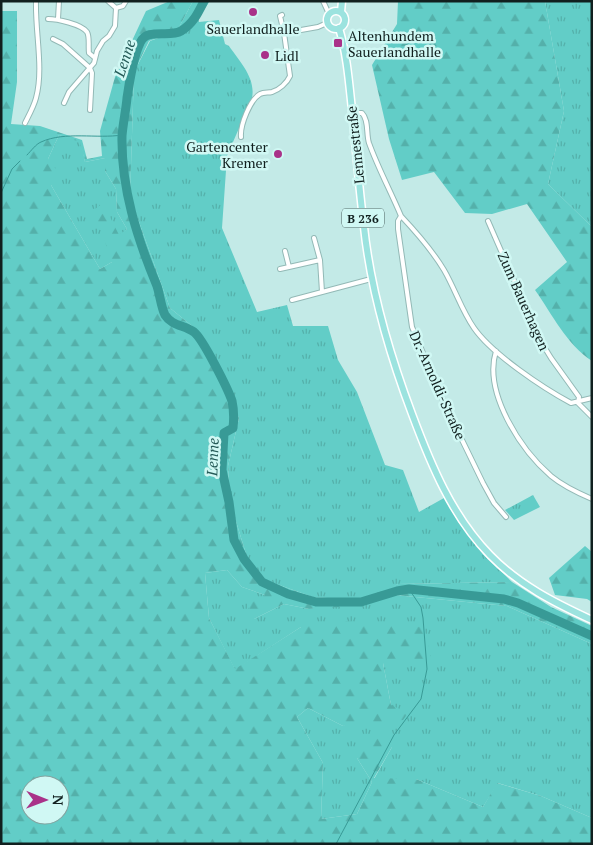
<svg xmlns="http://www.w3.org/2000/svg" width="593" height="845" viewBox="0 0 593 845" font-family="'PT Serif',serif">
  <style>
    .grass { fill: url(#grass-tufts) }
    .forest { fill: url(#forest-firs); fill-rule: evenodd }
    .park { fill: #62cdc7 }
    .lines { fill: none; stroke-linecap: round; stroke-linejoin: round }
    .stream { stroke: #389a96; stroke-width: 1 }
    .river { stroke: #389a96; stroke-width: 9 }
    .street-casing { stroke: #93b9b6; stroke-width: 6 }
    .primary-casing { stroke: #fff; stroke-width: 9 }
    .street { stroke: #fff; stroke-width: 4 }
    .primary { stroke: #9ce3df; stroke-width: 6 }
    .poi-dot { fill: #a93289; stroke: #d0f8f4; stroke-width: 2 }
    .labels { text-anchor: middle; dominant-baseline: central; stroke-width: 5; stroke-linejoin: round; paint-order: stroke }
    .shield { fill: #d0f8f4; stroke: #4a615f; stroke-width: 1 }
    .shield-label { font-size: 12px; font-weight: bold; fill: #11201f }
    .poi-label { font-size: 14px; fill: #11201f; stroke: #d0f8f4; text-anchor: start }
    .street-label { font-size: 14px; fill: #11201f; stroke: #d0f8f4 }
    .water-label { font-size: 15px; font-style: italic; fill: #255b58; stroke: #d0f8f4 }
  </style>
  <defs>
    <pattern id="grass-tufts" width="24" height="20" patternUnits="userSpaceOnUse" patternTransform="scale(1.25)"><rect width="24" height="20" fill="#62cdc7"/><path d="M3 7l-1-3M5 7V3M7 7l1-3M15 17l-1-3M17 17v-4M19 17l1-3" fill="none" stroke="#54b0aa"/></pattern>
    <pattern id="forest-firs" width="22" height="20" patternUnits="userSpaceOnUse" patternTransform="scale(1.25)"><rect width="22" height="20" fill="#62cdc7"/><path d="M5 1l3.5 6h-7zM16 11l3.5 6h-7z" fill="#54b0aa"/></pattern>
  </defs>
  <rect width="100%" height="100%" fill="#c3eae7"/>
  <!-- grass -->
  <path class="grass" d="M193,1H210L198,18L199,22L219,20L225,44L229,46C240,62 256,78 252,98L227,156L222,228L257,312L287,305L293,326H328L338,360L357,392L385,465L403,470L419,512L444,498L459,523L483,554L512,582L398,584L360,606L395,595L507,606L592,644V818L541,796L498,783L483,807L416,779H374L392,747L357,758L372,782L357,814L321,819L323,763L297,717L308,708L343,726L391,705L383,663L301,627L235,670L209,618L205,573L227,570L242,587L265,595L254,619L284,604L309,609L356,600L313,597L265,580L247,557L230,502L228,466L239,418L197,330L170,308L130,197L134,72L150,41L177,31Z
    M545,1H592V227L548,184L564,111Z
    M59,135L81,141L85,162L105,158V171L116,189L117,212L127,229L120,236L112,262L100,269L51,185L48,159Z
    M533,495L540,507L514,520L505,510Z"/>
  <!-- forest -->
  <path class="forest" d="M170,1H193L177,31L149,41L134,72L130,197L170,308L197,330L222,376L239,418L228,466L230,502L247,557L265,580L313,597L356,600V606L309,609L284,604L254,619L247,605L265,595L242,587L227,570L205,573L209,618L235,669L301,627L341,621L424,627L432,663H383L391,705L408,713L403,720L343,726L308,708L297,717L323,763L321,819L357,814L372,782L357,758L361,738L392,734V747L374,778L416,779L483,807L497,783L541,796L592,818V844H1V11H17V82L11,124L40,126L82,140L87,159L102,156L100,131L115,77L146,11ZM59,135L80,142L85,162L105,158V171L116,189L117,212L127,229L119,235L103,203L94,210L112,262L100,269L51,185L59,173L48,159ZM30,785H60V815H30Z
    M398,1H545L564,111L548,184L592,227V361C567,345 552,314 535,290L567,262L527,204L492,214L465,213L434,172L402,180L389,139L372,65L397,24Z
    M585,546L592,552V602L587,599L555,595L549,578Z
    M512,582L551,607L592,626V644L507,606L395,595L360,606L359,602L398,584Z"/>
  <!-- park -->
  <path class="park" d="M218,21L224,48L210,52L204,24Z"/>
  <g class="lines">
    <!-- stream -->
    <path class="stream" d="M27,155C31,151 36,144 41,142C65,131 97,139 122,135
      M1,193L12,169L20,161
      M336,844L394,735L421,699L427,669L423,618L421,607L409,589"/>
    <!-- river -->
    <path class="river" d="M204,1C198,13 193,24 181,31C169,38 147,27 140,43C132,60 130,80 127,98C126,110 123,123 122,136C121,188 137,238 157,286C160,295 161,307 165,315C172,326 184,325 194,332C203,339 228,389 232,401C234,410 234,419 233,428L224,433L222,470L229,502L234,540L244,559L262,582L288,594L316,602H361L397,591L409,589L504,599L518,603L592,636"/>
    <defs>
      <path id="street" d="M108,1L116,8
        M323,1L329,14
        M116,8L123,6L126,1
        M282,15L280,16L284,33
        M48,19C57,19 81,24 87,32C90,37 88,47 89,53L95,58
        M58,19L59,1
        M53,39L63,44L90,68L92,73L90,110
        M64,103L69,92L94,63L97,51L103,41L109,36L115,26L116,8
        M352,113H362C369,120 366,134 369,143C378,168 391,192 401,216L398,221V229L412,327L445,405L483,483L494,503L506,517
        M25,123C29,115 34,106 36,98C44,69 35,32 36,1
        M241,137C240,125 250,100 260,94C264,92 268,93 272,92C279,90 287,83 290,76L284,33L318,27L327,23
        M401,216C417,233 432,250 444,270C455,289 462,311 474,328C492,354 543,388 571,403L592,398
        M488,221L540,340L551,358L579,397L578,403
        M314,238L320,260L322,292
        M285,251L289,267L320,260
        M280,269L289,267
        M292,300L371,279
        M496,351C483,393 521,450 551,476C563,486 578,493 592,499
        M578,403L592,417"/>
      <path id="primary" d="M327 20a9 9 0 1 1 18 0a9 9 0 1 1-18 0Z
        M341,12L342,1
        M339,28C347,55 349,82 352,110C356,149 359,188 364,227C371,292 389,353 412,414C431,465 452,516 490,555C519,585 555,603 592,620"/>
    </defs>
    <!-- street casing -->
    <use href="#street" class="street-casing"/>
    <!-- primary casing -->
    <use href="#primary" class="primary-casing"/>
    <!-- street -->
    <use href="#street" class="street"/>
    <!-- primary -->
    <use href="#primary" class="primary"/>
  </g>
  <!-- markers -->
  <g class="poi-dot">
    <circle cx="253" cy="12" r="5"/>
    <rect x="333" y="38" width="10" height="10" rx="2.5"/>
    <circle cx="265" cy="55" r="5"/>
    <circle cx="278" cy="154" r="5"/>
  </g>
  <g class="labels">
    <!-- shield labels -->
    <rect class="shield" x="342" y="208.5" width="42" height="19" rx="4"/>
    <g class="shield-label">
      <text x="363" y="218">B 236</text>
    </g>
    <!-- poi labels -->
    <g class="poi-label">
      <text x="253" y="28" text-anchor="middle">Sauerlandhalle</text>
      <text x="348" y="35">Altenhundem<tspan x="348" dy="16">Sauerlandhalle</tspan></text>
      <text x="275" y="55">Lidl</text>
      <text x="268" y="146" text-anchor="end">Gartencenter<tspan x="268" dy="16">Kremer</tspan></text>
    </g>
    <!-- street labels -->
    <g class="street-label">
      <text transform="translate(355 145) rotate(-96)">Lennestraße</text>
      <text transform="translate(524 301) rotate(66)">Zum Bauerhagen</text>
      <text transform="translate(438 385) rotate(66)">Dr.-Arnoldi-Straße</text>
    </g>
    <!-- water labels -->
    <g class="water-label">
      <text transform="translate(124 58) rotate(-72)">Lenne</text>
      <text transform="translate(212 457) rotate(-88)">Lenne</text>
    </g>
  </g>
  <!-- border -->
  <rect width="593" height="845" fill="none" stroke="#11201f" stroke-width="5"/>
  <!-- north arrow -->
  <g transform="translate(45 800) rotate(91)"><circle r="24" fill="#d0f8f4" stroke="#84a29f"/>
  <path d="M0-4L9 19L0 12L-9 19Z" fill="#a93289"/>
  <text y="-8" font-size="14" font-weight="bold" text-anchor="middle" fill="#11201f">N</text>
  </g>
</svg>
